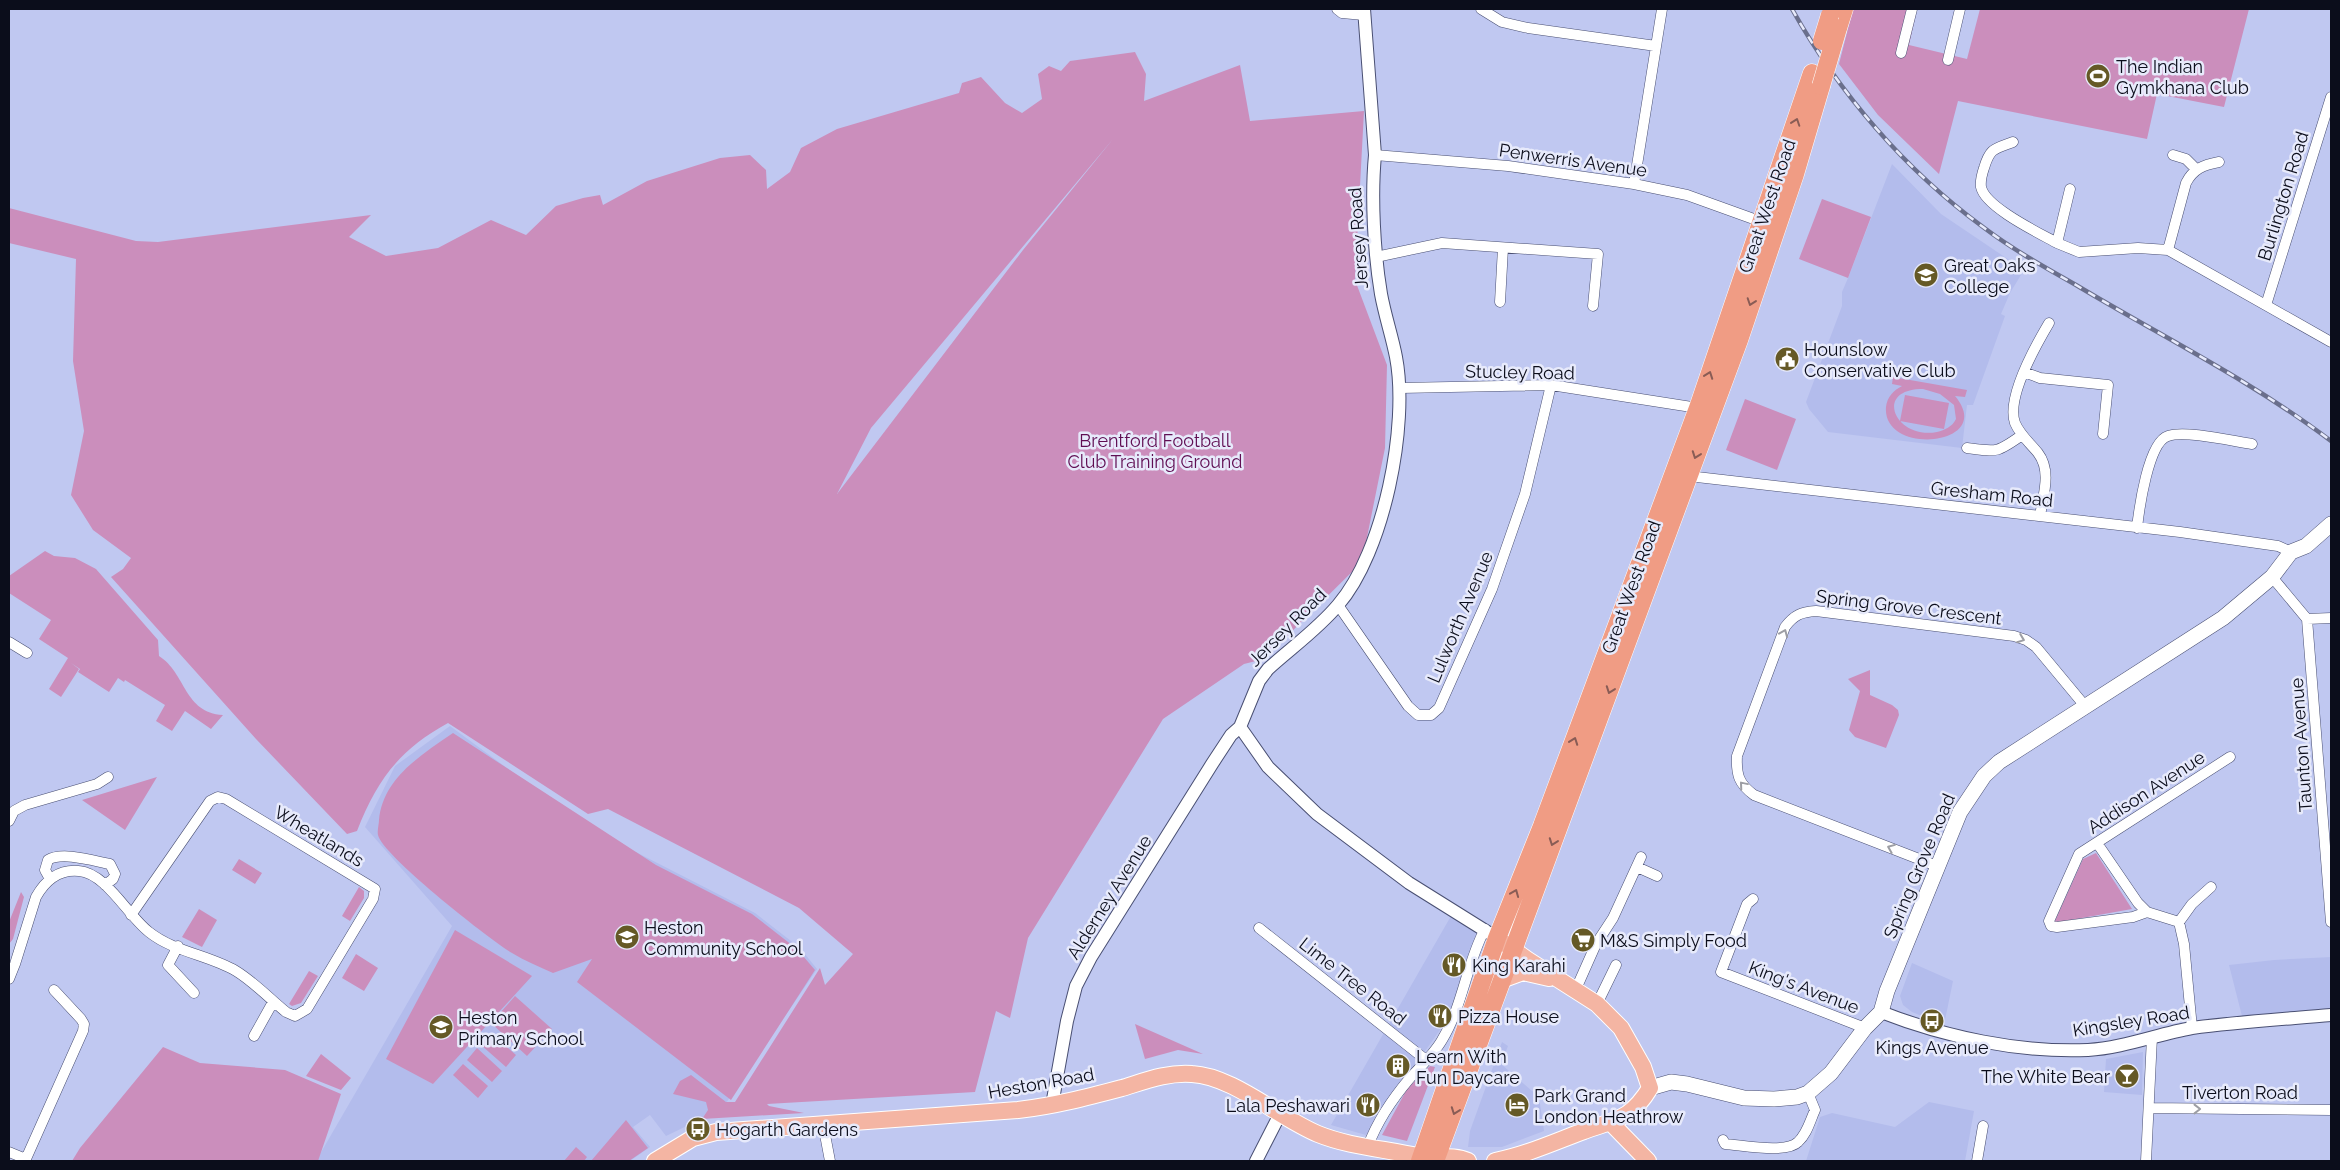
<svg xmlns="http://www.w3.org/2000/svg" width="2340" height="1170" viewBox="0 0 2340 1170" font-family="Raleway,sans-serif">
  <style>
    .built { fill: #b3bcec }
    .green { fill: #cb8ebc; fill-rule: evenodd }
    .lines { fill: none; stroke-linecap: round; stroke-linejoin: round }
    .minor-casing { stroke: #494f72; stroke-width: 11 }
    .tertiary-casing { stroke: #494f72; stroke-width: 14 }
    .secondary-casing { stroke: #494f72; stroke-width: 16 }
    .primary-casing { stroke: #fff; stroke-width: 18 }
    .trunk-casing { stroke: #fff; stroke-width: 19 }
    .minor { stroke: #fff; stroke-width: 10 }
    .tertiary { stroke: #fff; stroke-width: 12 }
    .secondary { stroke: #fff; stroke-width: 15 }
    .primary { stroke: #f4b5a3; stroke-width: 16 }
    .trunk { stroke: #f09c84; stroke-width: 18 }
    .rail-casing { stroke: #6a6f8c; stroke-width: 4.5 }
    .rail { stroke: #e7eafb; stroke-width: 2.5; stroke-dasharray: 8; stroke-linecap: butt }
    .trunk-bridge-casing { stroke: #fff; stroke-width: 19; stroke-linecap: butt }
    .trunk-bridge { stroke: #f09c84; stroke-width: 18 }
    .oneway { stroke: #895c55 }
    .oneway2 { stroke: #9d9ea4 }
    .labels { text-anchor: middle; dominant-baseline: central; stroke-width: 5; stroke-linejoin: round; paint-order: stroke }
    .poi-label { font-size: 18px; fill: #0b0d1b; stroke: #e7eafb; text-anchor: start }
    .street-label { font-size: 18px; fill: #0b0d1b; stroke: #e7eafb }
    .park-label { font-size: 18px; fill: #600e53; stroke: #e7eafb }
  </style>
  <rect width="100%" height="100%" fill="#c0c8f1"/>
  <!-- built -->
  <path class="built" d="M1892,164L1941,214L2024,270L2010,293L2001,314L2005,316L1973,405H1967L1962,448L1828,432L1809,409L1806,402L1842,306V292L1848,278Z
    M450,726L587,827L755,913L800,948L817,969L722,1109L666,1136L650,1115L633,1127L650,1147L630,1161H316L452,926L365,827L395,766Z
    M1451,916L1479,933L1447,1020L1366,1135L1331,1125Z
    M2331,957V1013L2243,1020L2229,965L2274,960Z
    M1912,963L1953,981L1944,1025L1912,1012L1903,1005L1900,996Z
    M1502,1042L1508,1046L1501,1064L1539,1097L1544,1131L1502,1147H1468L1470,1131Z
    M2143,1052L2142,1095L2104,1092L2106,1059Z
    M1929,1102L1974,1111L1965,1161H1806L1820,1117L1832,1113L1895,1127Z"/>
  <!-- green -->
  <path class="green" d="M1853,9H1917L1909,45L1967,59L1980,9H2249L2224,107L2157,94L2147,139L1958,101L1939,174L1878,115L1839,64Z
    M1135,52L1146,74L1144,101L1240,65L1250,121L1364,111L1355,280L1387,365L1385,448L1362,562L1264,659L1244,664L1163,719L1028,938L1010,1018L996,1011L975,1092L767,1104L769,1106L804,1113L702,1119L708,1110L706,1102L673,1094L680,1081L691,1075L726,1102H735L820,968L825,985L853,954L799,908L608,809L588,814L448,723C399,750 377,780 357,831L347,834L256,739L111,577L123,569L131,558L93,530L71,495L84,431L73,361L76,259L9,243V208L136,241L158,242L371,215L349,237L386,256L438,248L491,220L526,235L556,206L583,198L600,195L603,205L647,181L720,158L750,155L766,170L767,189L790,172L801,148L837,129L959,93L962,83L981,77L1005,103L1022,113L1042,99L1038,74L1049,66L1061,71L1070,61ZM1113,139L1023,250L837,494L871,428Z
    M1822,199L1871,217L1848,278L1799,259Z
    M1893,377L1967,390L1965,397L1955,396C1997,446 1882,457 1886,407C1887,397 1894,390 1902,386L1892,384ZM1923,389L1940,394L1954,405L1956,419C1952,427 1945,430 1937,432C1896,440 1872,389 1923,389Z
    M1905,395L1949,403L1944,429L1900,421Z
    M1745,399L1796,419L1777,470L1726,450Z
    M45,551L54,556L75,558L96,569L158,640L159,656C186,673 184,713 223,715L211,729L185,711L172,731L156,721L165,705L125,680L124,682L118,678L109,692L78,672L80,669L71,663L79,669L61,697L49,689L68,658L39,639L51,620L9,593V576Z
    M1870,670V695L1892,705L1898,710L1899,715L1886,748L1855,737L1849,730L1860,691L1848,679Z
    M453,733L656,865L752,914L797,949L815,970L731,1100L577,982L592,959L553,973C540,967 525,961 512,953C490,940 382,855 378,835C377,831 379,824 379,820C383,778 421,755 453,733Z
    M157,777L125,830L82,800Z
    M2096,853L2132,909L2054,923L2083,859Z
    M239,859L262,873L255,884L232,870Z
    M359,887L364,891V898L350,921L342,916Z
    M21,892L24,897L13,939L9,944V922Z
    M199,909L217,920L202,947L182,937Z
    M455,930L532,976L433,1084L386,1059Z
    M356,954L378,968L364,991L342,978Z
    M309,971L318,976L301,1003L292,1006L289,1004Z
    M515,996L552,1029L527,1056L491,1023Z
    M1135,1024L1203,1054L1178,1050L1145,1059Z
    M491,1033L516,1055L506,1067L481,1045Z
    M163,1047L200,1063L285,1070L341,1094L318,1161H72L80,1148Z
    M477,1048L502,1071L492,1082L467,1060Z
    M321,1054L351,1078L341,1090L306,1076Z
    M463,1064L488,1086L478,1098L453,1075Z
    M1430,1066L1435,1067L1407,1141L1382,1135L1407,1089Z
    M626,1120L648,1148L629,1161H591Z
    M576,1147L587,1157L584,1161H564Z"/>
  <g class="lines">
    <defs>
      <path id="minor" d="M1337,9L1342,13L1364,15
        M1481,9L1502,22L1528,28L1656,46
        M1901,53L1912,9
        M1948,60L1960,9
        M2013,142C1994,149 1990,148 1984,168C1982,174 1980,180 1981,187C1985,207 2039,233 2057,243L2070,189
        M1375,155L1508,166L1634,184L1687,195L1762,222
        M2173,155L2186,159L2196,169
        M1634,184L1662,9
        M2057,243L2079,252L2138,248L2168,250L2331,342
        M2168,250L2186,183C2193,169 2203,165 2219,162
        M1376,257L1442,243L1598,254L1593,306
        M1500,302L1503,248
        M2266,305L2331,97
        M2024,372L2040,378L2108,385L2103,434
        M1400,388L1551,385L1698,408
        M1967,448C1997,452 1997,453 2022,435
        M1688,476L2180,532L2278,546L2291,552
        M2040,516C2043,496 2052,471 2038,453C2030,443 2020,435 2015,423C2006,398 2036,345 2049,323
        M2137,528C2139,510 2148,442 2168,436C2185,430 2232,441 2252,444
        M2272,577L2307,619L2331,922
        M1338,605L1408,706L1418,715H1431L1439,708L1492,589L1525,494L1551,385
        M2307,619L2331,618
        M9,642L27,653
        M9,821L14,811L25,805L97,784L108,777
        M2097,843L2138,903L2147,912L2179,922L2184,944L2192,1028
        M1937,866L1754,795C1739,784 1736,775 1737,756L1785,627C1794,615 1801,612 1816,611L2014,636L2026,640L2036,647L2085,706
        M1637,867L1657,876
        M50,879L45,870L48,860C62,851 94,861 110,864L115,874L113,879L105,885
        M1753,899L1747,904L1721,972L1865,1028
        M2147,912L2133,917L2057,927L2051,926L2049,921L2079,854L2230,757
        M2179,922L2192,904L2211,887
        M1259,928L1426,1060
        M178,946L168,965L194,993
        M9,979L15,964L36,897C45,881 59,869 79,871C106,873 128,916 149,932C174,952 209,955 236,971C254,982 270,999 286,1012L295,1016L307,1009L373,899L375,889L226,799L218,797L210,801L131,915
        M1576,989L1596,944L1613,918L1641,857
        M1597,1004L1616,965
        M254,1036L273,1002
        M2149,1108L2331,1110
        M823,1124L830,1161
        M1723,1140L1725,1144C1742,1145 1786,1154 1798,1142C1807,1134 1810,1121 1815,1110L1808,1093
        M1368,1146C1377,1122 1393,1098 1410,1078C1421,1066 1434,1054 1442,1040C1463,1006 1466,964 1485,929
        M9,1152L26,1159
        M25,1161L83,1031L84,1024L81,1019L54,990
        M1977,1161L1983,1126
        M2146,1161L2152,1037"/>
      <path id="tertiary" d="M1364,9L1375,155C1371,197 1374,252 1381,294C1385,316 1392,336 1396,357C1409,425 1384,552 1338,605C1318,629 1291,648 1268,669L1259,681L1240,727L1268,767L1317,814L1409,883L1497,938
        M1881,1012C1945,1037 2019,1053 2088,1050C2123,1048 2158,1034 2192,1028C2238,1022 2285,1019 2331,1015
        M1052,1105L1067,1021L1076,986L1091,957L1212,764L1231,735L1240,727
        M1256,1161L1280,1114"/>
      <path id="secondary" d="M1650,1088L1671,1082L1687,1084L1744,1098L1774,1099L1797,1097L1808,1093L1831,1073L1865,1028L1881,1012L1887,991L1960,812L1984,776L1999,762L2223,618L2272,577L2291,552L2306,546L2331,524"/>
      <path id="primary" d="M1497,938L1528,960L1597,1004L1621,1028L1643,1067L1650,1088
        M1504,979L1523,972L1549,978
        M1611,1123L1648,1161
        M655,1161L693,1138L716,1132L1018,1110C1054,1106 1088,1097 1122,1088C1145,1081 1168,1072 1192,1074C1233,1076 1279,1118 1318,1134C1350,1147 1387,1149 1421,1157C1437,1159 1453,1154 1468,1161
        M1495,1161C1526,1155 1554,1142 1584,1131C1599,1125 1613,1123 1627,1114C1637,1107 1644,1098 1650,1088"/>
      <path id="trunk" d="M1838,28L1844,9
        M1420,1161L1497,938L1542,826L1698,408L1812,73
        M1435,1161L1739,340L1795,174L1821,86"/>
    </defs>
    <!-- minor casing -->
    <use href="#minor" class="minor-casing"/>
    <!-- tertiary casing -->
    <use href="#tertiary" class="tertiary-casing"/>
    <!-- secondary casing -->
    <use href="#secondary" class="secondary-casing"/>
    <!-- primary casing -->
    <use href="#primary" class="primary-casing"/>
    <!-- trunk casing -->
    <use href="#trunk" class="trunk-casing"/>
    <!-- minor -->
    <use href="#minor" class="minor"/>
    <!-- tertiary -->
    <use href="#tertiary" class="tertiary"/>
    <!-- secondary -->
    <use href="#secondary" class="secondary"/>
    <!-- primary -->
    <use href="#primary" class="primary"/>
    <!-- trunk -->
    <use href="#trunk" class="trunk"/>
    <defs>
      <path id="rail" d="M1792,9C1839,93 1905,170 1983,227C2012,249 2044,267 2076,285C2161,336 2252,381 2331,441"/>
    </defs>
    <!-- rail casing -->
    <use href="#rail" class="rail-casing"/>
    <!-- rail -->
    <use href="#rail" class="rail"/>
    <defs>
      <path id="trunk-bridge" d="M1822,41L1830,15
        M1821,86L1838,28"/>
    </defs>
    <!-- trunk-bridge casing -->
    <use href="#trunk-bridge" class="trunk-bridge-casing"/>
    <!-- trunk-bridge -->
    <use href="#trunk-bridge" class="trunk-bridge"/>
  </g>
  <!-- one-way arrows -->
  <defs><path id="oneway-chevron" d="M-2-3.5L2.5 0L-2 3.5" fill="none" stroke-width="1.6" stroke-linecap="round" stroke-linejoin="round" transform="scale(1.25)"/></defs>
  <g class="oneway">
    <use href="#oneway-chevron" transform="translate(1796 122) rotate(-71)"/>
    <use href="#oneway-chevron" transform="translate(1751 302) rotate(109)"/>
    <use href="#oneway-chevron" transform="translate(1709 375) rotate(-70)"/>
    <use href="#oneway-chevron" transform="translate(1696 455) rotate(110)"/>
    <use href="#oneway-chevron" transform="translate(1610 690) rotate(110)"/>
    <use href="#oneway-chevron" transform="translate(1574 741) rotate(-70)"/>
    <use href="#oneway-chevron" transform="translate(1553 842) rotate(110)"/>
    <use href="#oneway-chevron" transform="translate(1515 893) rotate(-68)"/>
    <use href="#oneway-chevron" transform="translate(1455 1111) rotate(110)"/>
  </g>
  <g class="oneway2">
    <use href="#oneway-chevron" transform="translate(1784 633) rotate(-67)"/>
    <use href="#oneway-chevron" transform="translate(2021 639) rotate(21)"/>
    <use href="#oneway-chevron" transform="translate(1743 785) rotate(-130)"/>
    <use href="#oneway-chevron" transform="translate(1891 848) rotate(-158)"/>
    <use href="#oneway-chevron" transform="translate(2197 1109)"/>
  </g>
  <!-- icons -->
  <defs>
    <symbol id="stadium-disc" viewBox="-11 -11 22 22"><circle r="9.5" fill="#655926" stroke="#e7eafb"/><path d="M0-5a6.5 5 0 1 0 0 10a6.5 5 0 1 0 0-10ZM-3.5-1.8h7v3.6h-7Z" fill="#fff"/></symbol>
    <symbol id="university-disc" viewBox="-11 -11 22 22"><circle r="9.5" fill="#655926" stroke="#e7eafb"/><path d="M0-5L7-2L0 1L-7-2ZM-4 1L0 2.5L4 1V4Q0 6-4 4Z" fill="#fff"/></symbol>
    <symbol id="civic-disc" viewBox="-11 -11 22 22"><circle r="9.5" fill="#655926" stroke="#e7eafb"/><path d="M-.6-6.5H3V-4.5H.6V-3L4-1V1h2V6H-6V1h2V-1L-.6-3ZM-1.2 2.5V6h2.4V2.5Z" fill="#fff"/></symbol>
    <symbol id="school-disc" viewBox="-11 -11 22 22"><circle r="9.5" fill="#655926" stroke="#e7eafb"/><path d="M0-5L7-2L0 1L-7-2ZM-4 1L0 2.5L4 1V4Q0 6-4 4Z" fill="#fff"/></symbol>
    <symbol id="supermarket-disc" viewBox="-11 -11 22 22"><circle r="9.5" fill="#655926" stroke="#e7eafb"/><path d="M-6-5.5h2.5l.6 2H6L4.5 2H-2.5L-4.4-4H-6ZM-1.5 3.2a1.3 1.3 0 1 0 .1 0ZM3 3.2a1.3 1.3 0 1 0 .1 0Z" fill="#fff"/></symbol>
    <symbol id="restaurant-disc" viewBox="-11 -11 22 22"><circle r="9.5" fill="#655926" stroke="#e7eafb"/><path d="M-5-6h1v4h1v-4h1v4h1v-4h1v5L-1.5 .5V6h-2V.5L-5-1ZM5-6V6H3V1.5H1.5Q1.5-4 5-6Z" fill="#fff"/></symbol>
    <symbol id="bus-disc" viewBox="-11 -11 22 22"><circle r="9.5" fill="#655926" stroke="#e7eafb"/><path d="M-5-6H5V4H4V6H2V4H-2V6H-4V4H-5ZM-3.5-4V0h7V-4ZM-3.5 1.2v1.5H-2V1.2ZM2 1.2v1.5H3.5V1.2Z" fill="#fff"/></symbol>
    <symbol id="building-disc" viewBox="-11 -11 22 22"><circle r="9.5" fill="#655926" stroke="#e7eafb"/><path d="M-4-6H4V6H1V3H-1V6H-4ZM-2.5-4.3h1.7v1.8h-1.7ZM.8-4.3h1.7v1.8H.8ZM-2.5-1h1.7V.8h-1.7ZM.8-1h1.7V.8H.8Z" fill="#fff"/></symbol>
    <symbol id="bar-disc" viewBox="-11 -11 22 22"><circle r="9.5" fill="#655926" stroke="#e7eafb"/><path d="M-6-5H6L.8 .8V4.5H3.5V6h-7V4.5H-.8V.8Z" fill="#fff"/></symbol>
    <symbol id="hotel-disc" viewBox="-11 -11 22 22"><circle r="9.5" fill="#655926" stroke="#e7eafb"/><path d="M-6-4.5h1.5V1H6V5H4.5V3h-9V5H-6ZM-4 0a1.8 1.8 0 1 1 3.6 0ZM.5 0V-2.5h3Q6-2.5 6 0Z" fill="#fff"/></symbol>
  </defs>
  <g fill-rule="evenodd">
    <use href="#stadium-disc" x="2084" y="62" width="28" height="28"/>
    <use href="#university-disc" x="1912" y="261" width="28" height="28"/>
    <use href="#civic-disc" x="1773" y="345" width="28" height="28"/>
    <use href="#school-disc" x="613" y="923" width="28" height="28"/>
    <use href="#supermarket-disc" x="1569" y="926" width="28" height="28"/>
    <use href="#restaurant-disc" x="1440" y="951" width="28" height="28"/>
    <use href="#restaurant-disc" x="1426" y="1002" width="28" height="28"/>
    <use href="#bus-disc" x="1918" y="1007" width="28" height="28"/>
    <use href="#school-disc" x="427" y="1013" width="28" height="28"/>
    <use href="#building-disc" x="1384" y="1052" width="28" height="28"/>
    <use href="#bar-disc" x="2113" y="1062" width="28" height="28"/>
    <use href="#restaurant-disc" x="1354" y="1091" width="28" height="28"/>
    <use href="#hotel-disc" x="1503" y="1091" width="28" height="28"/>
    <use href="#bus-disc" x="684" y="1115" width="28" height="28"/>
  </g>
  <g class="labels">
    <!-- poi labels -->
    <g class="poi-label">
      <text x="2116" y="66">The Indian<tspan x="2116" dy="21">Gymkhana Club</tspan></text>
      <text x="1944" y="265">Great Oaks<tspan x="1944" dy="21">College</tspan></text>
      <text x="1804" y="349">Hounslow<tspan x="1804" dy="21">Conservative Club</tspan></text>
      <text x="644" y="927">Heston<tspan x="644" dy="21">Community School</tspan></text>
      <text x="1600" y="940">M&amp;S Simply Food</text>
      <text x="1472" y="965">King Karahi</text>
      <text x="1458" y="1016">Pizza House</text>
      <text x="458" y="1017">Heston<tspan x="458" dy="21">Primary School</tspan></text>
      <text x="1932" y="1047" text-anchor="middle">Kings Avenue</text>
      <text x="1416" y="1056">Learn With<tspan x="1416" dy="21">Fun Daycare</tspan></text>
      <text x="2110" y="1076" text-anchor="end">The White Bear</text>
      <text x="1534" y="1095">Park Grand<tspan x="1534" dy="21">London Heathrow</tspan></text>
      <text x="1350" y="1105" text-anchor="end">Lala Peshawari</text>
      <text x="716" y="1129">Hogarth Gardens</text>
    </g>
    <!-- street labels -->
    <g class="street-label">
      <text transform="translate(1573 160) rotate(8)">Penwerris Avenue</text>
      <text transform="translate(2283 196) rotate(-73)">Burlington Road</text>
      <text transform="translate(1767 206) rotate(-71)">Great West Road</text>
      <text transform="translate(1358 238) rotate(-94)">Jersey Road</text>
      <text transform="translate(1520 372) rotate(1)">Stucley Road</text>
      <text transform="translate(1992 494) rotate(6)">Gresham Road</text>
      <text transform="translate(1631 587) rotate(-70)">Great West Road</text>
      <text transform="translate(1909 607) rotate(7)">Spring Grove Crescent</text>
      <text transform="translate(1460 617) rotate(-67)">Lulworth Avenue</text>
      <text transform="translate(1287 627) rotate(-45)">Jersey Road</text>
      <text transform="translate(2301 745) rotate(-94)">Taunton Avenue</text>
      <text transform="translate(2146 792) rotate(-33)">Addison Avenue</text>
      <text transform="translate(319 836) rotate(31)">Wheatlands</text>
      <text transform="translate(1919 866) rotate(-67)">Spring Grove Road</text>
      <text transform="translate(1109 897) rotate(-58)">Alderney Avenue</text>
      <text transform="translate(1353 981) rotate(38)">Lime Tree Road</text>
      <text transform="translate(1804 987) rotate(21)">King's Avenue</text>
      <text transform="translate(2131 1021) rotate(-9)">Kingsley Road</text>
      <text transform="translate(1041 1083) rotate(-10)">Heston Road</text>
      <text x="2240" y="1092">Tiverton Road</text>
    </g>
    <!-- park labels -->
    <g class="park-label">
      <text x="1155" y="440">Brentford Football<tspan x="1155" dy="21">Club Training Ground</tspan></text>
    </g>
  </g>
  <!-- border -->
  <rect width="2340" height="1170" fill="none" stroke="#0b0d1b" stroke-width="20"/>
</svg>
